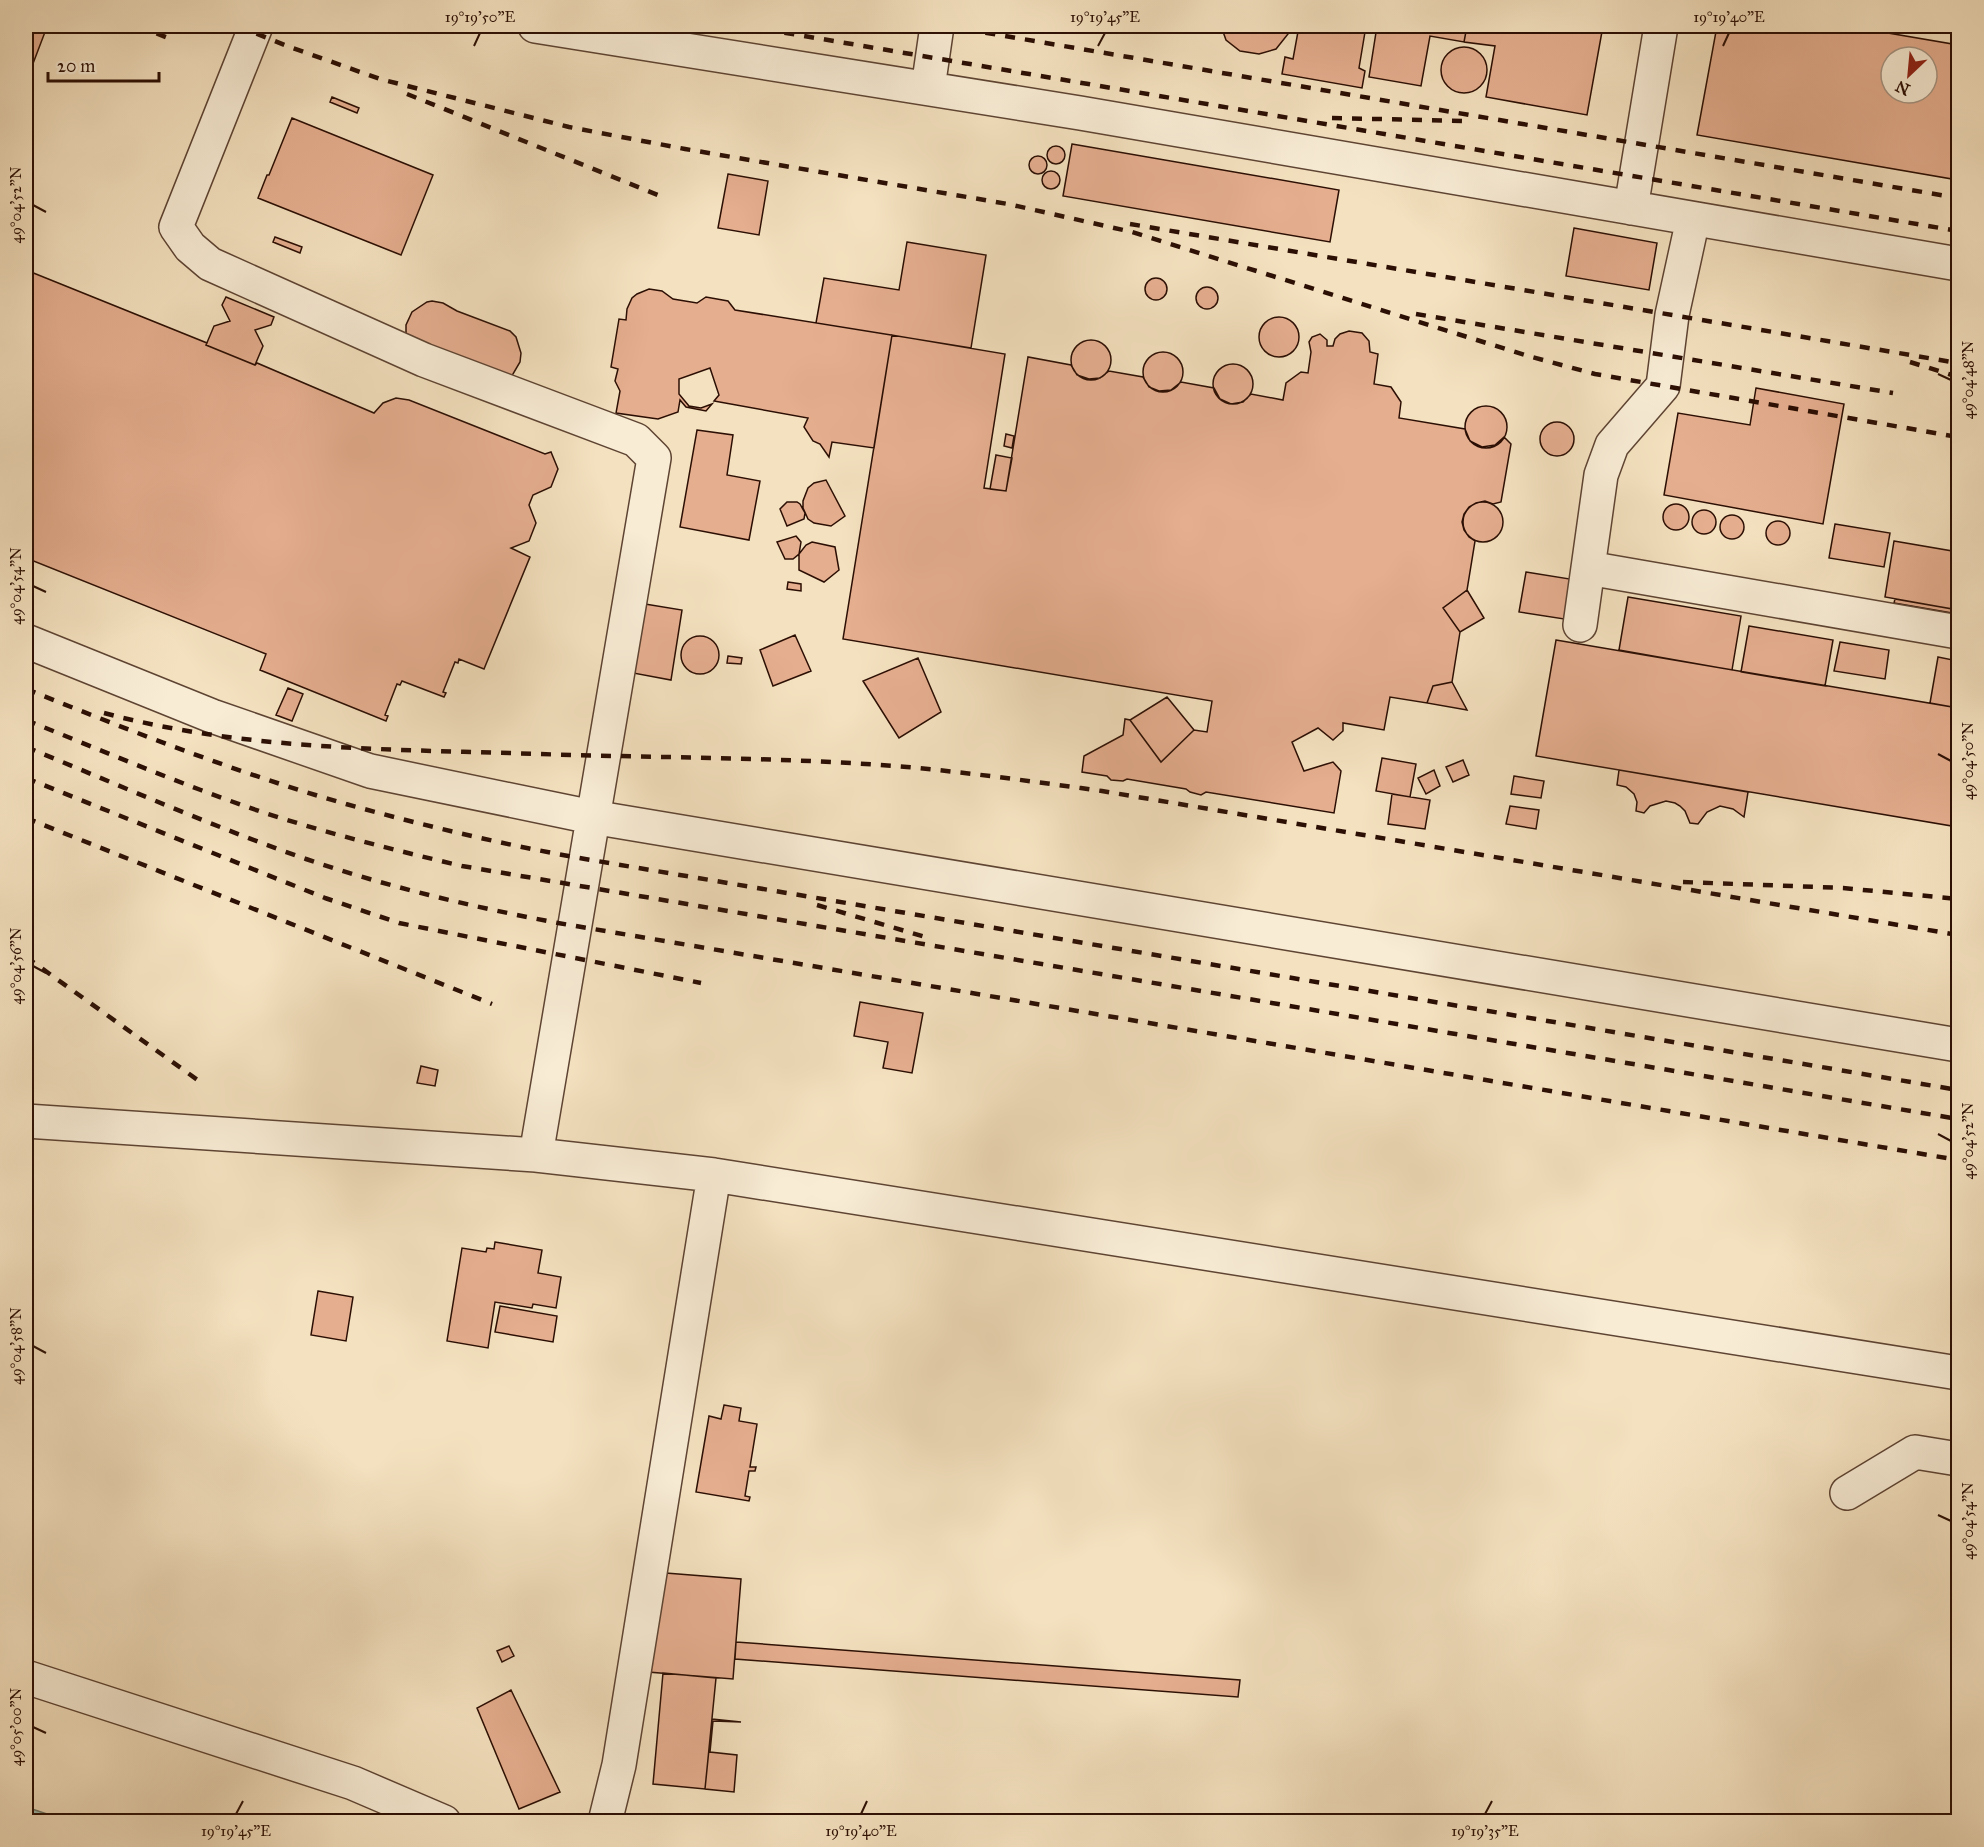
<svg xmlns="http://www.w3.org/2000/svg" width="1984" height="1847" viewBox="0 0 1984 1847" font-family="'IM FELL Great Primer',serif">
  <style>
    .water { fill: #9cbeb2; stroke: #6f786c; stroke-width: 1.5 }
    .building { fill: #e5ae8f; stroke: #2c0f04; stroke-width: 1.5; fill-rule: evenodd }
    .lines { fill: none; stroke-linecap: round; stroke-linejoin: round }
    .minor-casing { stroke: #5e4433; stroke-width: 36 }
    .minor { stroke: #f8ecd5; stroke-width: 33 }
    .rail { stroke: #2c0f04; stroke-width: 4.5; stroke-dasharray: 10 10; stroke-linecap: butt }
    .ticks { fill: none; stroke: #2c0f04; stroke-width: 2 }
    .neatline { fill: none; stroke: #2c0f04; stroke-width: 2 }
    .ticks-label { font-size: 15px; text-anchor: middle; fill: #2c0f04 }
  </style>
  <rect width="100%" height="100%" fill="#f4e1bf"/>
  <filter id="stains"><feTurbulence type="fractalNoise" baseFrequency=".00333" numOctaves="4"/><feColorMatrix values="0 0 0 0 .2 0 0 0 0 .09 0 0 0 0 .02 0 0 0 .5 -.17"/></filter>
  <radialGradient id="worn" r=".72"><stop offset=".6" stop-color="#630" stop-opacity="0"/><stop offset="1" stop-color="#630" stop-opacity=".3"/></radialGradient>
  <!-- water -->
  <path class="water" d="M26,1807L68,1821H26Z"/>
  <!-- building -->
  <path class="building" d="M26,26L45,32L26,82Z
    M1221,26H1289L1288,34L1276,49L1259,54L1240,51L1226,40Z
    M1299,26H1366L1359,68L1365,71L1362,88L1282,74L1285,57L1293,59Z
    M1375,26H1467L1464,42L1430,36L1421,86L1369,77L1377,26Z
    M1467,26H1603L1587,115L1486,97L1495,46L1464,42Z
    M1717,26H1847L1958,45V180L1697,135ZM1891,57H1927V93H1891Z
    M1441 70a23 23 0 1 1 46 0a23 23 0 1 1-46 0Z
    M332,97L359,108L357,113L330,102Z
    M292,118L433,175L401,255L258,198L267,175H269Z
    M1072,144L1339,190L1330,242L1063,196Z
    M1047 155a9 9 0 1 1 18 0a9 9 0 1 1-18 0Z
    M1029 165a9 9 0 1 1 18 0a9 9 0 1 1-18 0Z
    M1042 180a9 9 0 1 1 18 0a9 9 0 1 1-18 0Z
    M728,174L768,181L759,235L718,228Z
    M1574,228L1657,243L1649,290L1566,276Z
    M275,237L302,247L300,253L273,242Z
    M907,242L986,255L971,348L816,323L824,278L899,290Z
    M26,270L207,343L206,345L255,365L257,363L374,413L383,403L396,398L409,400L545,454L551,452L558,469L551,487L533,495L529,505L536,523L529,541L511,548L530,557L484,669L459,659L458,663L455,662L443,692L446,693L444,697L402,681L400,685L397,684L385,715L388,716L386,721L260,670L266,654L26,558Z
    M1145 289a11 11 0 1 1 22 0a11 11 0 1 1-22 0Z
    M1196 298a11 11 0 1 1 22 0a11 11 0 1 1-22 0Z
    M649,289L662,291L673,299L697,303L706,297L728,301L735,310L892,335L874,448L832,442L829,457L820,444L813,441L804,427L808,418L714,401L719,395L710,368L679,379V394L689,406L701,408L712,404L706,411L686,407L680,400L678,412L658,419L616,413L620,391L615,381L618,369L611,367L619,319L626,320L627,309L632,298L637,294Z
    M226,297L274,317L271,325L255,330L263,346L255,365L206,345L214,326L230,321L222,305Z
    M432,301L443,303L457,311L510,331L516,337L521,353L520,362L513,374L504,380L406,334V325L412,312L427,302Z
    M1259 337a20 20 0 1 1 40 0a20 20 0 1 1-40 0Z
    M1349,331L1362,333L1369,341L1370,352L1378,354L1374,384L1391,387L1401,402L1399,418L1465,429L1470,441L1482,447L1495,445L1504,437L1511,444L1501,502L1493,504L1485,501L1476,503L1469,507L1464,514L1462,522L1464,530L1469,537L1475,541L1467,590L1443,608L1460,632L1452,682L1433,686L1427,703L1390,697L1384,730L1343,723V731L1333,740L1318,728L1292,742L1304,771L1333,762L1341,771L1334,813L1206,792L1201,795L1190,792L1186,789L1127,779L1123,781L1111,780L1107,776L1082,772L1084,756L1123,735L1125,719L1130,720L1161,762L1194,730L1207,732L1212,701L843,639L892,335L1005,354L984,488L1006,491L1028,357L1071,365L1077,375L1089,379L1100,378L1109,371L1143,377L1149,387L1159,391L1171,390L1181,382L1214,388L1220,399L1231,404L1243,402L1251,394L1283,400L1286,383L1301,372L1308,373L1311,352L1309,342L1312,337L1320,334L1327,340V346H1333L1335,339L1340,334Z
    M1071 360a20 20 0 1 1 40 0a20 20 0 1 1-40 0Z
    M1143 372a20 20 0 1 1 40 0a20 20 0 1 1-40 0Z
    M1213 384a20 20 0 1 1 40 0a20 20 0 1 1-40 0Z
    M1756,388L1844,404L1823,524L1664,495L1678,413L1750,425Z
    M1465 427a21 21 0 1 1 42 0a21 21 0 1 1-42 0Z
    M1540 439a17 17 0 1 1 34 0a17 17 0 1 1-34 0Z
    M697,430L733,435L727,475L760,481L749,540L680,527Z
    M1006,434L1014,436L1012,448L1004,446Z
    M996,455L1012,458L1006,491L990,489Z
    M826,480L845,516L831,526L814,523L808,519L803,508V501L808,488L814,483Z
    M1463 522a20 20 0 1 1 40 0a20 20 0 1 1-40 0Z
    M787,502H797L800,504L805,513L804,519L787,526L780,509Z
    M1663 517a13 13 0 1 1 26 0a13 13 0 1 1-26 0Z
    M1692 522a12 12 0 1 1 24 0a12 12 0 1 1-24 0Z
    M1720 527a12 12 0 1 1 24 0a12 12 0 1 1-24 0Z
    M1766 533a12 12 0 1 1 24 0a12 12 0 1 1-24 0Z
    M1835,524L1890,533L1884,567L1829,558Z
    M796,536L801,542L799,554L793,559H785L777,542Z
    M1894,541L1958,552V610L1885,597Z
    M812,542L835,547L839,570L824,582L799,570V554L806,545Z
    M1526,572L1570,579L1564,619L1519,612Z
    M788,582L801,584V591L787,589Z
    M1467,590L1484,618L1460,632L1443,608Z
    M1628,597L1741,616L1732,670L1619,650Z
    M1895,599L1958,610V614L1894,603Z
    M645,604L682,610L671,680L633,673Z
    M1749,626L1833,640L1825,686L1741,672Z
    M795,635L811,671L773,686L760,650Z
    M681 655a19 19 0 1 1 38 0a19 19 0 1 1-38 0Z
    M1556,640L1958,708V827L1536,756Z
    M1840,642L1889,650L1885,679L1834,671Z
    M728,656L742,658L741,664L727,663Z
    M1938,657L1958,661V708L1930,703Z
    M918,658L941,712L899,738L863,681Z
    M1452,682L1467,710L1427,703L1433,686Z
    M288,688L303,694L292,721L276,715Z
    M1167,697L1194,730L1161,762L1130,720Z
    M1382,758L1416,764L1410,797L1376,791Z
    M1463,760L1469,775L1453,782L1446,767Z
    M1434,770L1440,786L1426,794L1418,778Z
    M1619,770L1748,792L1744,817L1733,809L1720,806L1707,812L1698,824L1690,823L1685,811L1680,806L1675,803L1666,801L1650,806L1644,813L1636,811L1637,802L1634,794L1626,787L1617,785Z
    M1514,776L1544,781L1541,798L1511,794Z
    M1392,794L1430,800L1425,829L1388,824Z
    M1510,806L1539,810L1536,829L1506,824Z
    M860,1002L923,1013L912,1073L883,1068L888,1042L854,1036Z
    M421,1066L438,1070L435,1086L417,1083Z
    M495,1242L542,1250L538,1273L561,1277L556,1308L533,1304L532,1308L495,1302L488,1348L447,1341L462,1248L486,1252L487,1248L494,1249Z
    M318,1291L353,1297L346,1341L311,1335Z
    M500,1306L557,1316L553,1342L495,1332Z
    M724,1405L741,1408L739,1421L757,1424L750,1467H756L755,1471H749L745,1496L750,1497L749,1501L696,1492L709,1416L721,1419Z
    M653,1572L741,1579L733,1679L648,1672Z
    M736,1642L1240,1680L1238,1697L735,1659Z
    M509,1646L514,1656L502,1662L497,1651Z
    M663,1673L716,1678L705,1789L653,1784Z
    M511,1690L560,1792L519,1809L477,1708Z
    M712,1719L741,1722L713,1721L710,1752L737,1755L734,1792L705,1789Z"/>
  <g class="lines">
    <defs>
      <path id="minor" d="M256,26L176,227L190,247L210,264L424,360L636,440L654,458L536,1155
        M535,26L1080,113L1958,264
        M928,88L937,26
        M1631,208L1661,26
        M1588,568L1958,632
        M1580,625L1601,475L1612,445L1663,386L1672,315L1693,219
        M26,641L212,716L370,771L592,817L1958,1045
        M26,1121L536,1155L714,1175L1958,1373
        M1847,1493L1915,1452L1958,1459
        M26,1677L353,1783L444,1822
        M605,1822L619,1765L714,1175"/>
    </defs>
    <!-- minor casing -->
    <use href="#minor" class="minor-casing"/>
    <!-- minor -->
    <use href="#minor" class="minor"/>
    <!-- rail -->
    <path class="rail" d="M138,26L168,38
      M238,26L287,46L380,79L569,127L685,149L1008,204L1132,232L1528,356L1595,374L1958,437
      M745,26L1958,231
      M946,26L1958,198
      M407,94L658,195
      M1332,118L1467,121
      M1130,224L1958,363
      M1416,314L1893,393
      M1910,362L1958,377
      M26,689C131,731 237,773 346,804C425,826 505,845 585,859L1958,1090
      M104,713C246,751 393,749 539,754C662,758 785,757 907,767C972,773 1037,782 1102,791L1958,935
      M26,720C103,751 180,784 259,811C326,833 394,850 462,866L1958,1119
      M26,747C119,785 211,826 306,859C388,887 473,907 558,923L1958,1160
      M26,778L325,898L399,923L701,983
      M26,818L492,1004
      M1683,882L1843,888L1958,899
      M817,905L932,939
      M26,957L199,1081"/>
  </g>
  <!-- ticks -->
  <path class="ticks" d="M474,46L480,33M1098,46L1105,33M1723,46L1729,33M33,205L46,212M1938,374L1951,380M33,586L46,592M1938,754L1951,761M33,966L46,973M1938,1134L1951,1141M33,1346L46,1353M1938,1515L1951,1521M33,1727L46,1733M236,1814L243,1801M861,1814L867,1801M1485,1814L1492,1801"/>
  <!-- margin -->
  <rect width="1984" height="1847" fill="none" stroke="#f4e1bf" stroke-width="66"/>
  <!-- north arrow -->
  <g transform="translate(1909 75) rotate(206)"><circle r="28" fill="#f8ecd5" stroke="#a69481" stroke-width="1.5"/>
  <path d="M0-4.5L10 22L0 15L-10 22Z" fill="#8f2418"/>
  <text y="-9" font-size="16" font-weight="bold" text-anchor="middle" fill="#2c0f04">N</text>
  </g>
  <!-- scale -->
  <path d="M48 72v9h111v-9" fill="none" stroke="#2c0f04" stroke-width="3"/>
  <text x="57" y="72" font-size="18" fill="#2c0f04" stroke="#f8ecd5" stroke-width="4.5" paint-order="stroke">20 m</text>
  <rect x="33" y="33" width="1918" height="1781" class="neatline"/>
  <g class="ticks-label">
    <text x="480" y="22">19°19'50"E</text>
    <text x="1105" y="22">19°19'45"E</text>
    <text x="1729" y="22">19°19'40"E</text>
    <text transform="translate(16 205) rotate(-90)" y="5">49°04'52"N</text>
    <text transform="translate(1968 380) rotate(-90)" y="5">49°04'48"N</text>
    <text transform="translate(16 586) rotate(-90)" y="5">49°04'54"N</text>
    <text transform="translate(1968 761) rotate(-90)" y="5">49°04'50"N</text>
    <text transform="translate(16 966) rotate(-90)" y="5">49°04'56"N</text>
    <text transform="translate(1968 1141) rotate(-90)" y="5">49°04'52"N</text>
    <text transform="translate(16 1346) rotate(-90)" y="5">49°04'58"N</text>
    <text transform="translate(1968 1521) rotate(-90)" y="5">49°04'54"N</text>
    <text transform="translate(16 1727) rotate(-90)" y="5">49°05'00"N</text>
    <text x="236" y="1836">19°19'45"E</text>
    <text x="861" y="1836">19°19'40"E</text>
    <text x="1485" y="1836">19°19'35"E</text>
  </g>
  <rect width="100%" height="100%" filter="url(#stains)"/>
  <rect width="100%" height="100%" fill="url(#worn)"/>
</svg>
